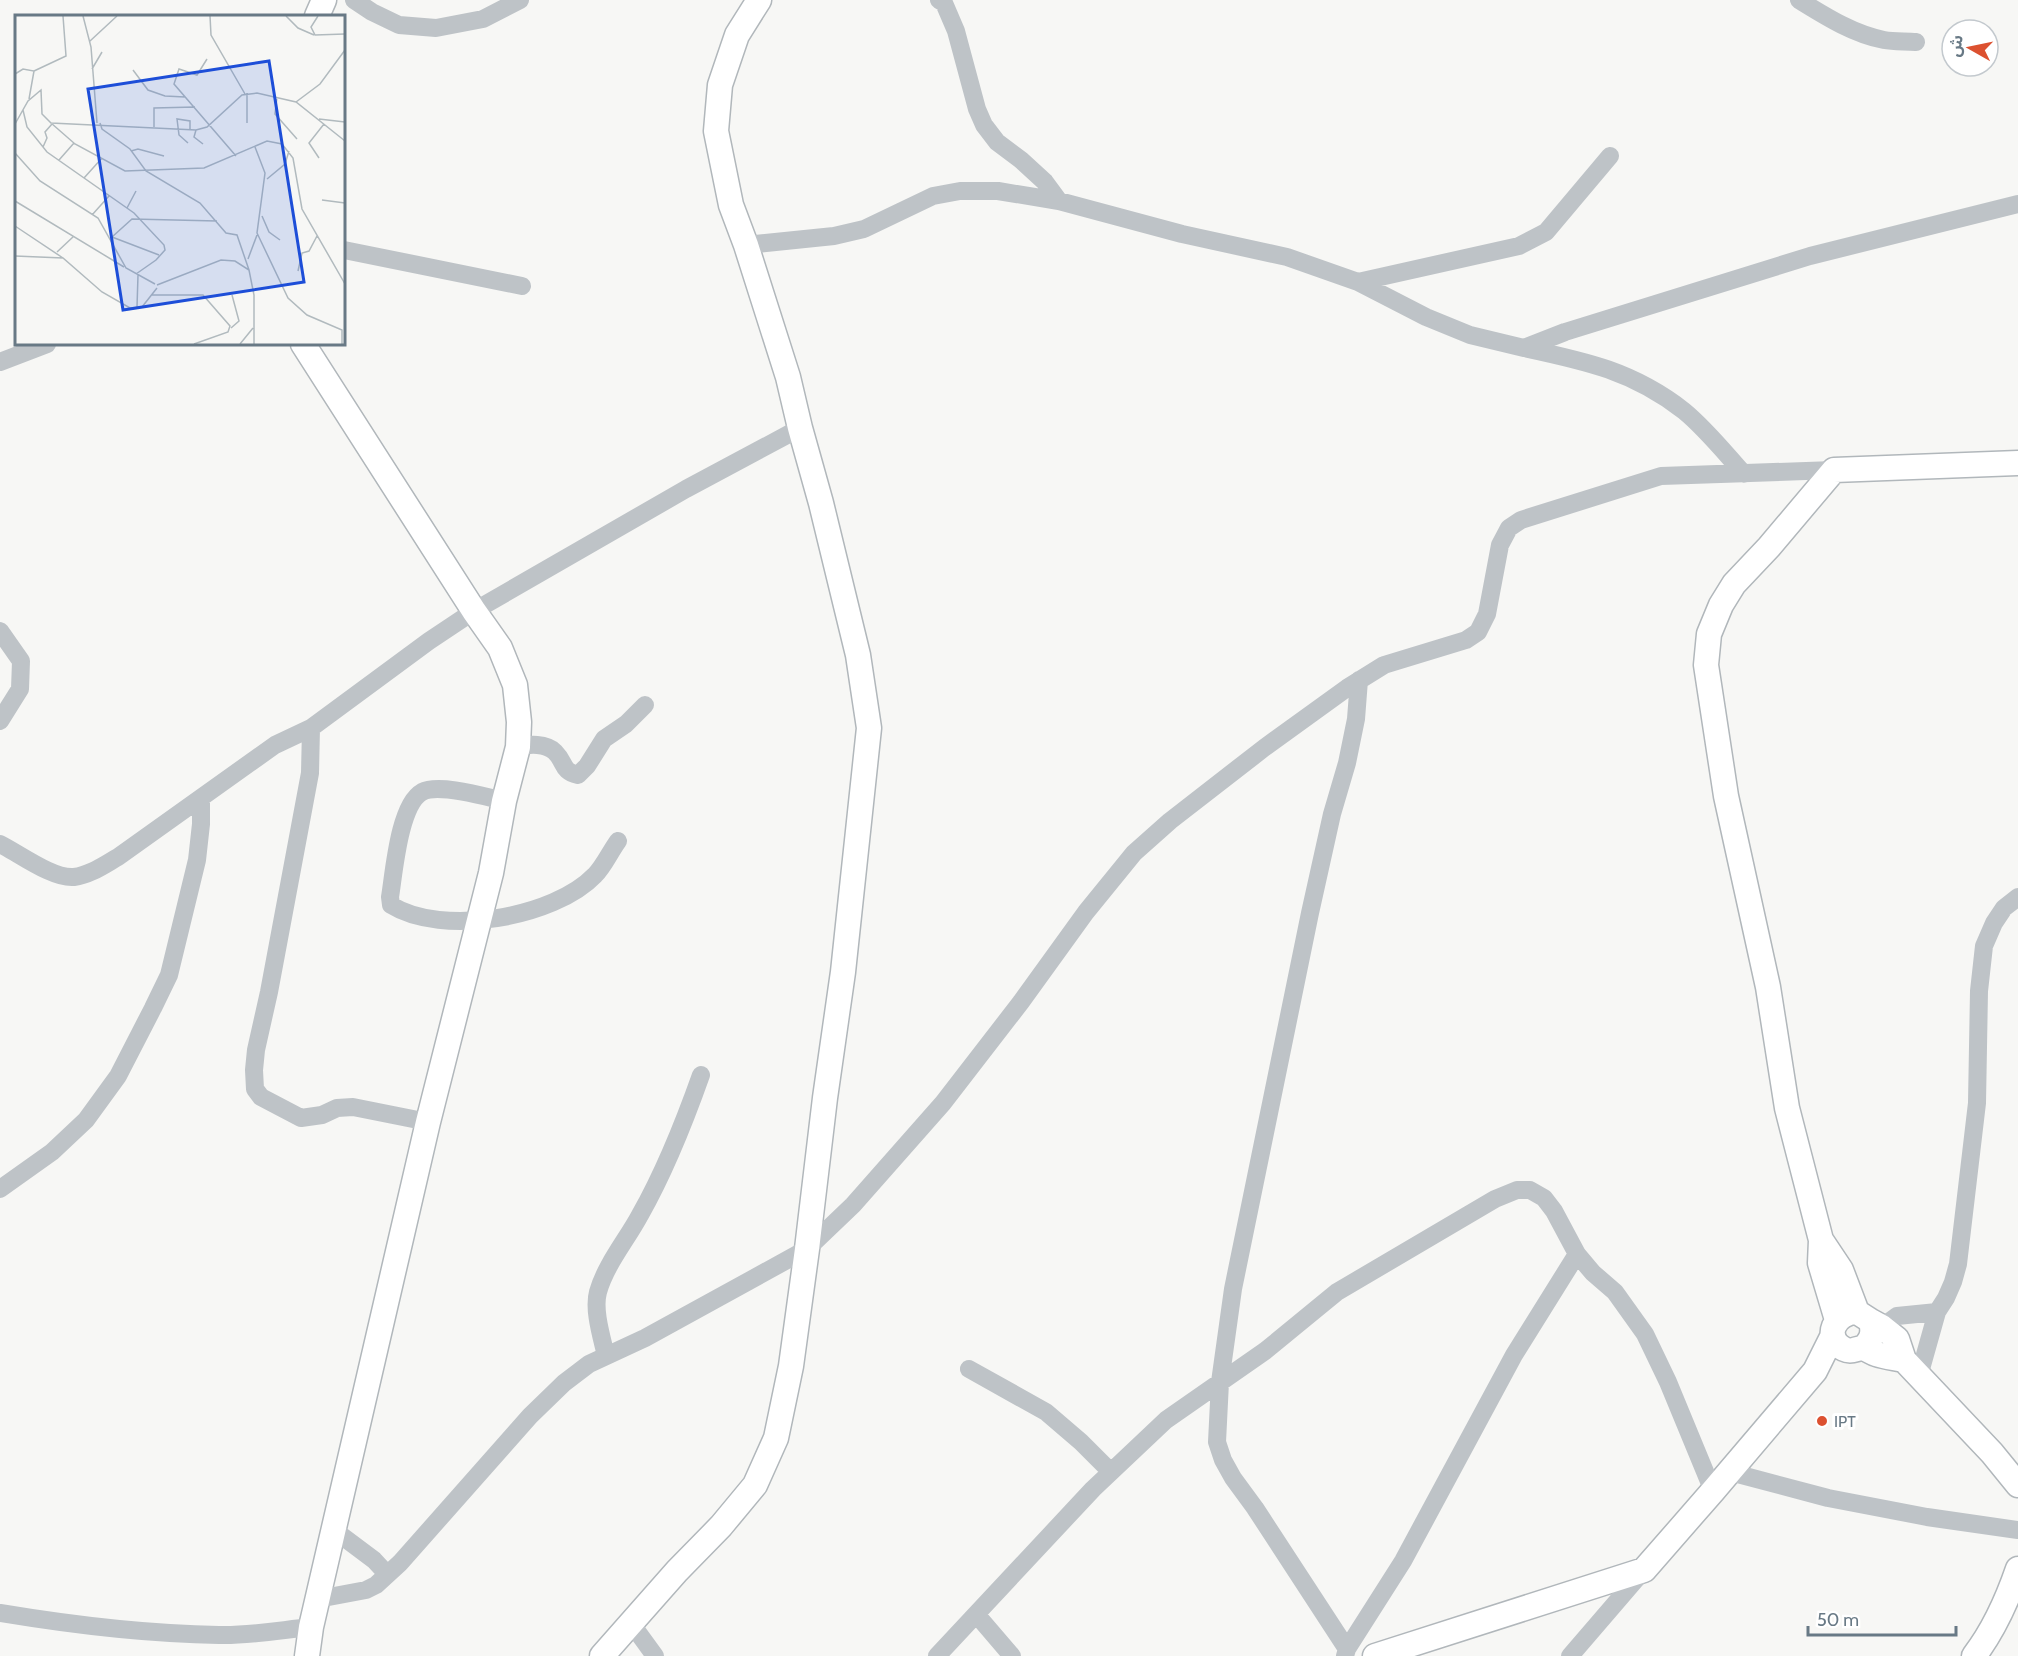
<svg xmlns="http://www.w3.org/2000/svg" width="2018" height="1656" viewBox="0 0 2018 1656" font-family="Cabin,'Noto Sans Arabic',sans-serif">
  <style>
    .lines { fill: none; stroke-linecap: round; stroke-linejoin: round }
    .secondary-casing { stroke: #b1b7bb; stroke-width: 27 }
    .street { stroke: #bec3c7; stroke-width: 18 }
    .secondary { stroke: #fff; stroke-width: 24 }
    .poi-dot { fill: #dc5130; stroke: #fff; stroke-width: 2 }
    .labels { text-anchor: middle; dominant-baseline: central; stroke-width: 6; stroke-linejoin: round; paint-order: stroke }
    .poi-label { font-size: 16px; fill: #687985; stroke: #fff; text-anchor: start }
    .inset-road { fill: none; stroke: #b1babe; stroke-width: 1.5 }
    .view { fill: #1d4ed8; fill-opacity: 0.15; stroke: #1d4ed8; stroke-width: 3 }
    .inset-edge { fill: none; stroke: #687985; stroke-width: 3 }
  </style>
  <rect width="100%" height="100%" fill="#f7f7f5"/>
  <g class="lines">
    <defs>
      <path id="secondary" d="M317,16L324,0
        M303,344L474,611L500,648L515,685L519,722L518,747L504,801L491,873L428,1122L311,1627L307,1656
        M1821,1240L1820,1263L1837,1320
        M1857,1312L1841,1270L1821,1240L1787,1108L1768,987L1726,796L1706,665L1709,634L1721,605L1734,584L1769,547L1834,470L2018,463
        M1871,1321L1882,1327L1897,1339L1904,1360L1992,1453L2018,1485
        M1863,1348C1872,1340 1874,1333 1871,1321L1857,1312C1835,1312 1822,1338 1844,1349C1852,1353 1856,1348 1863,1348C1867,1349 1872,1353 1876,1354C1885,1357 1895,1358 1904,1360
        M602,1656L677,1571L721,1526L755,1485L776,1438L791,1366L807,1249L825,1098L843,972L869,728L858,655L821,503L800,428L788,377L746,245L731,205L716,131L720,85L737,35L759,0
        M1375,1656L1644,1570L1713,1491L1815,1371L1833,1335
        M1974,1656C1994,1630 2007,1601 2018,1569"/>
    </defs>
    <!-- secondary casing -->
    <use href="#secondary" class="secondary-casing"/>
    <!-- street -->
    <path class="street" d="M354,0L372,12L399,25L436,28L483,19L520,0
      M939,0L944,3L956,31L977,109L984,125L997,142L1021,160L1045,182L1059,201
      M1799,0C1825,16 1853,34 1884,40C1894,42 1906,41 1916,42
      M746,245L834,236L864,229L933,196L960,191H998L1059,201L1182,234L1287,257L1358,282L1426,317L1470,335L1524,348L1565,332L1810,256L2018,204
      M344,250L522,286
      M1358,282L1519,246L1546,232L1610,156
      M1524,348C1585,361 1633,371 1684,411C1706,429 1725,453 1744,474
      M0,362L47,344
      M0,631L21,661L20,689L0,721
      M311,728L310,773L269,992L256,1050L254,1070L255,1089L261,1097L301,1118L322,1115L337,1108L353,1107L428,1122
      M518,747C529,744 546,743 555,752C566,763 561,771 578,775L587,766L604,739L626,724L645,705
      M504,801C486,797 439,783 422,792C399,805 394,873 390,897L391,905C442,937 554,918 595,875C604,866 610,852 618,841
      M0,844C20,854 53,879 74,877C90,875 104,865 118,857L275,745L311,728L429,641L474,611L686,489L800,428
      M0,1189L52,1152L86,1120L118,1076L153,1008L169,975L197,860L201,824V798
      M1882,1327L1897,1316L1937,1312
      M606,1356C602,1338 593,1310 598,1292C606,1264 626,1241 640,1215C665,1171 684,1123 701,1075
      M969,1369L1046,1412L1081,1442L1111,1472
      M1919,1376L1937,1312L1946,1298L1953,1282L1958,1264L1977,1103L1979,991L1984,946L1994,923L2004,908L2018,897
      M1730,1472L1828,1498L1927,1517L2018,1530
      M334,1530L374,1560L387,1574
      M318,1599L366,1590L376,1585L400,1563L530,1416L564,1383L589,1364L645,1338L807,1249L853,1205L943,1103L1021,1002L1086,912L1134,853L1170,821L1264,748L1347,688L1384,665L1466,640L1478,632L1487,614L1500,545L1509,528L1521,520L1661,476L1834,470
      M0,1613C72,1625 146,1634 219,1635C249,1636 281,1630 311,1627
      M976,1614L1012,1656
      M631,1623L655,1656
      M1347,1649L1255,1508L1233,1478L1223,1460L1217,1442L1220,1382L1233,1289L1310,913L1332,814L1347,763L1356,719L1359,680
      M937,1656L1093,1489L1166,1420L1265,1351L1337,1292L1495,1199L1517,1190H1530L1544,1198L1554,1211L1577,1254L1593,1273L1615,1292L1645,1334L1668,1382L1713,1491
      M1345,1656L1347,1649L1403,1561L1514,1355L1577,1254
      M1570,1656L1644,1570"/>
    <!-- secondary -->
    <use href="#secondary" class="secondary"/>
  </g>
  <!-- markers -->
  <circle class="poi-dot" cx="1822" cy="1421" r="6"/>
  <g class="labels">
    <!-- poi labels -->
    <g class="poi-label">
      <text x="1834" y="1421">IPT</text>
    </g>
  </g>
  <!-- overview -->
  <g transform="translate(15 15)">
    <rect width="330" height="330" fill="#f7f7f5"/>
    <path class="inset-road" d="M68,1L76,32L82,108M195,1L196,20L230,79M271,1L283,13L299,20M303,1L296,12L300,20L330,19M75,26L102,1M192,44L182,60L164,54L159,69L221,141M77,54L87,37M118,55L133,75L150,81L170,82M19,56L51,41L48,1M0,59L8,54L19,56L14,84M262,82L260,99L282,124M281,87L305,69L330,35M8,95L12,112L32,137L119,198L149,230L150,235L141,245L121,259M304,104L330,107M36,108L60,129L110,156L189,153L252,126L267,129L278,143L287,194L330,269M85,108L87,114L115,134L131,156L185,188L211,218L222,220L234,255M232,108V78M0,109L13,86L26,75L27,99L36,108L181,115L192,112L227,80L242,78L281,87L330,126M139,112V93L180,92M181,115L179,122L188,129M173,128L164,120L162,104L175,106V115M28,132L32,123L30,117L37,109M240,132L250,158L242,218L273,283L292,300L327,315V329M116,136L123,134L149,141M0,138L25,166L83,203L111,253L140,269M304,143L294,128L309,109M44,145L59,128M69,163L87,143M252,164L270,149L274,136M307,185L330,188M0,186L109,252M112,193L121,176M77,200L94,181M247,201L254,217L265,225M0,211L48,243M97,222L117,204L202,206M97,222L144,240M42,237L59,221M0,241L48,243L87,277L115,293L127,292L142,273M233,244L242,220M283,256L287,238L294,236L302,221M142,270L206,245L220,246L234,255L239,280V329M137,280H188L215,311L213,317L179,329M122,292L123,260M216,313L224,306L217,280M225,329L238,313"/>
    <path class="view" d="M254,46L289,267L108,295L73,74Z"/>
    <rect width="330" height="330" class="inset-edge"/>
  </g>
  <!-- north arrow -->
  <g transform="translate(1970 48) rotate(279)"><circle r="28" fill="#ffffff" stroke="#c3c9ce" stroke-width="1.5"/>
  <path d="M0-4.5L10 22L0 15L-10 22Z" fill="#dc5130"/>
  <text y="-9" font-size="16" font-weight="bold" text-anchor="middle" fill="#687985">ش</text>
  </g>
  <!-- scale -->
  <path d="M1808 1626v9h148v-9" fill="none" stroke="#687985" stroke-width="3"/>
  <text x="1817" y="1626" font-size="18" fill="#687985" stroke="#ffffff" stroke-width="4.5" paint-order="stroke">50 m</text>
</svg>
